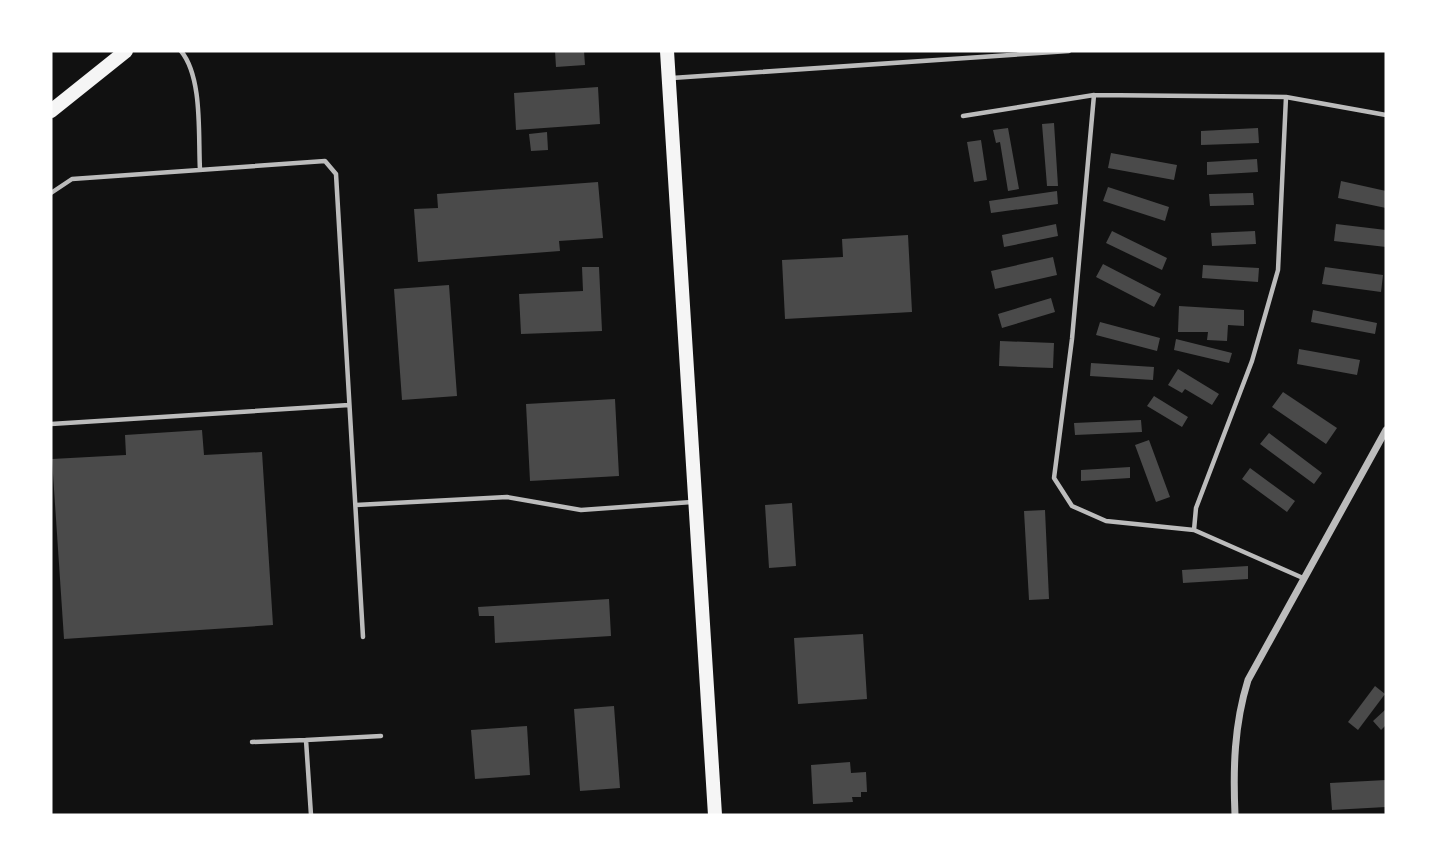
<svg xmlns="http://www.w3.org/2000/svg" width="1437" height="866" viewBox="0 0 1437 866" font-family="'Space Grotesk',sans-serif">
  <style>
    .building { fill: #4a4a4a }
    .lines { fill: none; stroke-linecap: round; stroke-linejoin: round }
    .service { stroke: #bcbcbc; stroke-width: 4.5 }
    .minor { stroke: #bcbcbc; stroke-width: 7 }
    .primary { stroke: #f5f5f5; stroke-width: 14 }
    .trunk { stroke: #f5f5f5; stroke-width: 14 }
  </style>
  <rect width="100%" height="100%" fill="#111"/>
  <!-- building -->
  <path class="building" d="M555,51H584L585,65L556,67Z
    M598,87L600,124L516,130L514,93Z
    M1054,123L1058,186H1047L1042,124Z
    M1008,128L1019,189L1008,191L1000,142L996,143L993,130Z
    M1258,128L1259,143L1201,145V131Z
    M547,132L548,150L531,151L529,134Z
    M981,140L987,180L974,182L967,142Z
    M1111,153L1177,165L1174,180L1108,168Z
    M1257,159L1258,172L1207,175V162Z
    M1341,181L1386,191V208L1338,198Z
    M598,182L603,238L559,241L560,251L418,262L414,209L438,208L437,194Z
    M1108,187L1169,207L1165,221L1103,201Z
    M1057,191L1058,204L991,213L989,201Z
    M1253,193L1254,205L1210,206L1209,194Z
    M1056,224L1058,236L1004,247L1002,235Z
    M1336,224L1386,230V247L1334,241Z
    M1112,231L1167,258L1162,270L1106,243Z
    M1255,231L1256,244L1212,246L1211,233Z
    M908,235L912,312L785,319L782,260L843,257L842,239Z
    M1053,257L1057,275L995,289L991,271Z
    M1103,264L1161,294L1154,307L1096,277Z
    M1203,265L1259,268L1258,282L1202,278Z
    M582,267H599L602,331L521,334L519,294L583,291Z
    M1325,267L1383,275L1381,292L1322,284Z
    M449,285L457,396L402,400L394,289Z
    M1051,298L1055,312L1002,328L998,314Z
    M1179,306L1244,310V326L1228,325L1227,341L1207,340L1208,332H1178Z
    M1313,310L1377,323L1375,334L1311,322Z
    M1100,322L1160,338L1157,351L1096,335Z
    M1176,339L1232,353L1229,363L1174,350Z
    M1000,341L1054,343L1053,368L999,366Z
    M1299,349L1360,360L1357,375L1297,364Z
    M1091,363L1154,367L1153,380L1090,376Z
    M1178,369L1219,394L1212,405L1185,389L1182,393L1168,385Z
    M1283,392L1337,428L1326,444L1272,407Z
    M1154,396L1188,417L1182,427L1147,406Z
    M615,399L619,476L530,481L526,404Z
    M1141,420L1142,432L1075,435L1074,423Z
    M202,430L204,455L262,452L273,625L64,639L52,459L126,455L125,435Z
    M1269,433L1322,473L1314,484L1260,444Z
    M1149,440L1170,497L1156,502L1135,445Z
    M1130,467V478L1081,481V470Z
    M1250,468L1295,501L1287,512L1242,479Z
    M792,503L796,566L769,568L765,505Z
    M1045,510L1049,599L1029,600L1024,511Z
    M1248,566V579L1183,583L1182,570Z
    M609,599L611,636L495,643L494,616H479L478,607Z
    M863,634L867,699L798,704L794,638Z
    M1375,686L1385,694L1358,730L1348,722Z
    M614,706L620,788L580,791L574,709Z
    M1386,709V725L1381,730L1373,721Z
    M527,726L530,775L475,779L471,730Z
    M850,762L851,773L866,772L867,792H861V797H852L853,802L813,804L811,765Z
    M1386,780V807L1332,810L1330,783Z"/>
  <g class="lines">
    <!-- service -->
    <path class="service" d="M181,51C203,78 198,135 200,170
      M672,78L1069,51
      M1094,95L1072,339L1054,478L1072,506L1106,521L1194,530L1303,578
      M963,116L1094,95L1286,97L1386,115
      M51,193L72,179L325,161L336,174L363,637
      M51,424L349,405
      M356,505L507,497L581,510L692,502
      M1194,530L1196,508L1252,361L1278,270L1286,97
      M252,742L306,740
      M311,815L306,740L381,736"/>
    <!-- minor -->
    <path class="minor" d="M1235,815C1233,769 1234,725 1248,680L1386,430"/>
    <!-- primary -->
    <path class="primary" d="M51,111L126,51"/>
    <!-- trunk -->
    <path class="trunk" d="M667,51L715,815"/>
  </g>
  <!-- border -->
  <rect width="1437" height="866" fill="none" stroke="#ffffff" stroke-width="105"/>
</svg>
